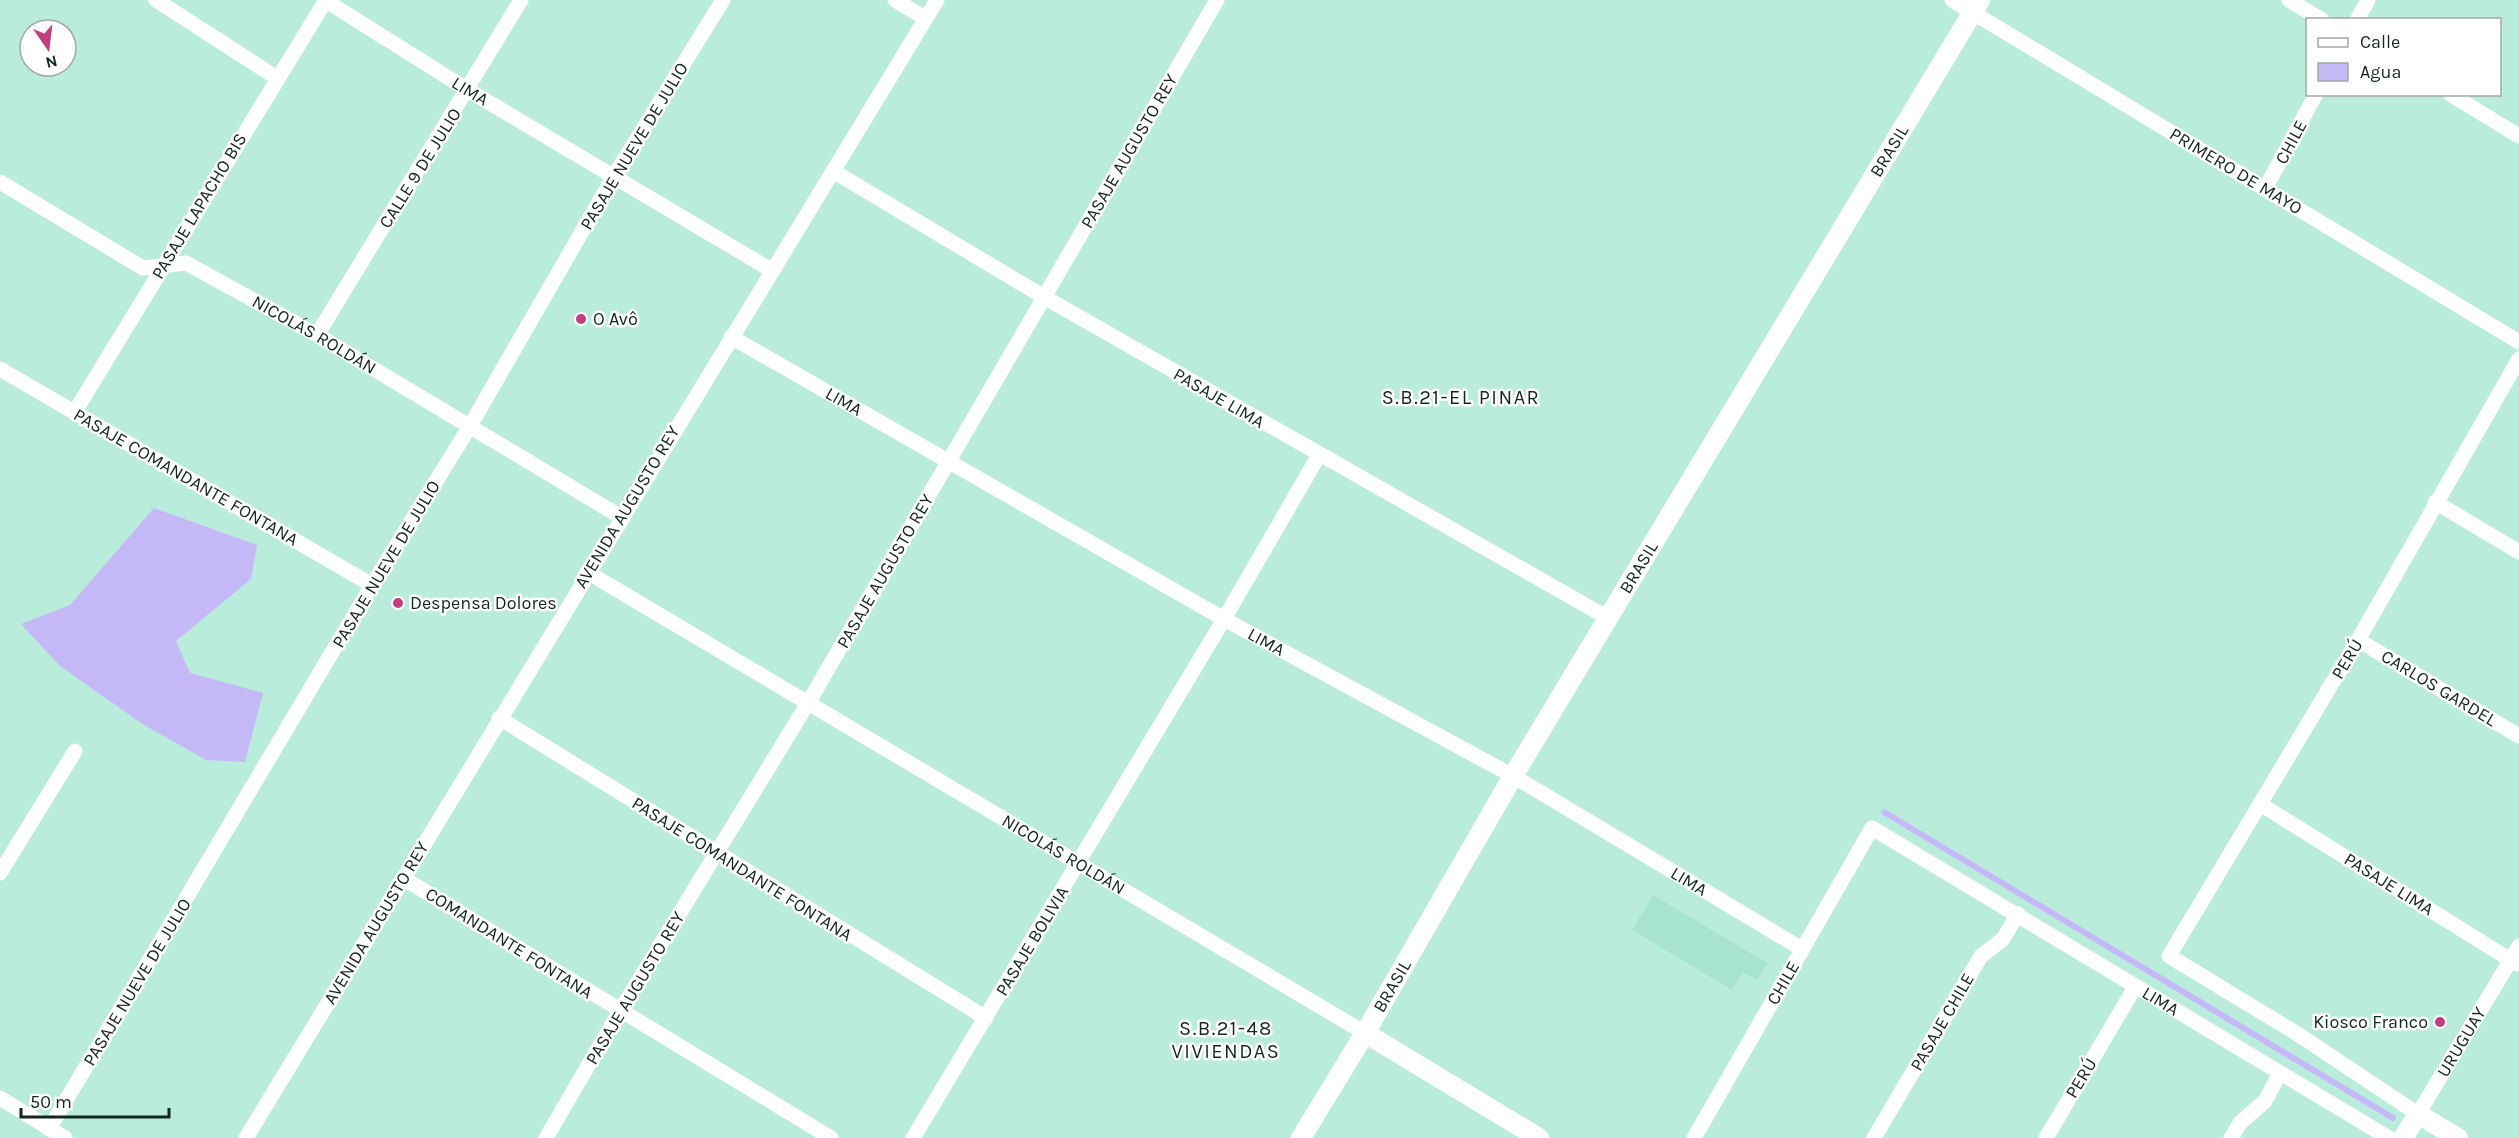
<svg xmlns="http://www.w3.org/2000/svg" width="2519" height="1138" viewBox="0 0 2519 1138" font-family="Karla,sans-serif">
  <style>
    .built { fill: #a8e3d0 }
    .water { fill: #c5b8f7 }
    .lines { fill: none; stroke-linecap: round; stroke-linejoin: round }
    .stream { stroke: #c5b8f7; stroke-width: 6 }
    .minor { stroke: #fff; stroke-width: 15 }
    .tertiary { stroke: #fff; stroke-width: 20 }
    .poi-dot { fill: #c33d80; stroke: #fff; stroke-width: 2 }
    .labels { text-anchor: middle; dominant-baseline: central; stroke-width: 5; stroke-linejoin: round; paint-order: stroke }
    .street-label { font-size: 18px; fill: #132722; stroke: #fff }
    .poi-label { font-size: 18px; fill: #132722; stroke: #fff; text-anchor: start }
    .neighbourhood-label { font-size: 20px; letter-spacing: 1.5px; fill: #132722; stroke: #fff }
  </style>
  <rect width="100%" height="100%" fill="#baecdc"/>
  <!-- built -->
  <path class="built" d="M1653,895L1767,963L1757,980L1743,972L1732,990L1632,930Z"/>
  <!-- water -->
  <path class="water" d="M154,508L257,545L251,579L176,641L190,673L263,693L245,762L206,760L141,723L60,666L21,624L70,605Z"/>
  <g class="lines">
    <!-- stream -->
    <path class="stream" d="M1884,812L2393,1118"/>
    <!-- minor -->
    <g class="minor">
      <path d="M156,0L277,78"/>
      <path d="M895,0L925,18"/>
      <path d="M1952,0L2519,342"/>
      <path d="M2289,0L2322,20"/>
      <path id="s1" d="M326,1L468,90L771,270"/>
      <path d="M2357,20L2368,0"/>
      <path d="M2450,94L2519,136"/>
      <path d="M833,171L1044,297L1608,618"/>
      <path id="s2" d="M0,182L143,268L186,263L317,335L621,517"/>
      <path d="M2265,189L2316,94"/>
      <path d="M317,335L521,0"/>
      <path id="s3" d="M731,337L1224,619L1513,776L1802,949"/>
      <path id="s4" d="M2519,359L2358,640L2169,956L2296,1033L2418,1114L2519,946"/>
      <path d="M0,369L372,585"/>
      <path d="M74,413L326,0"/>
      <path d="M2435,502L2519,552"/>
      <path id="s5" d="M587,572L1365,1033"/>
      <path d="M2358,640L2519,736"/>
      <path d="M499,718L986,1018"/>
      <path d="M2260,804L2517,964"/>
      <path d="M0,873L75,751"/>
      <path d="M403,878L831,1138"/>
      <path d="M0,1098L65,1138"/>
      <path d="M49,1129L372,585L470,426L614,176L723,0"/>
      <path d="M246,1138L937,0"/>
      <path d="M546,1138L620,1011L808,703L1217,0"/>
      <path d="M913,1138L1224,619L1319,455"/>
      <path id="s6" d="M1694,1138L1872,828L2389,1138"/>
      <path d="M1874,1138L1981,956L2003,939L2018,914"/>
      <path d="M2046,1138L2135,987"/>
      <path d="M2231,1138L2240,1123L2265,1101L2280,1073"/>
    </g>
    <!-- tertiary -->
    <g class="tertiary">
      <path d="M1365,1033L1539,1138"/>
      <path id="s7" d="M1301,1138L1365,1033L1513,776L1980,0"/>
      <path d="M2403,1138L2418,1114L2458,1138"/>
    </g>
  </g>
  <!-- markers -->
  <g class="poi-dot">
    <circle cx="581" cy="319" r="6"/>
    <circle cx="398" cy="603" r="6"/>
    <circle cx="2440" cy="1022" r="6"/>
  </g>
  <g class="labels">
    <!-- street labels -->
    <g class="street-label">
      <text stroke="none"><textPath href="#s1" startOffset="170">LIMA</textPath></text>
      <text transform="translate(2291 142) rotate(-62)">CHILE</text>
      <text transform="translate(634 146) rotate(-59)">PASAJE NUEVE DE JULIO</text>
      <text transform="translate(1129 151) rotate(-60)">PASAJE AUGUSTO REY</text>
      <text stroke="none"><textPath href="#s7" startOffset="1149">BRASIL</textPath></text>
      <text transform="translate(420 168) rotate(-58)">CALLE 9 DE JULIO</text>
      <text transform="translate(2236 171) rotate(31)">PRIMERO DE MAYO</text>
      <text transform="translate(199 206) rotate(-59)">PASAJE LAPACHO BIS</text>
      <text stroke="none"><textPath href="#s2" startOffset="357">NICOLÁS ROLDÁN</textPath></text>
      <text transform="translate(1219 398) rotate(30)">PASAJE LIMA</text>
      <text stroke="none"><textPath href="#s3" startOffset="130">LIMA</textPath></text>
      <text transform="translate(186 477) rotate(30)">PASAJE COMANDANTE FONTANA</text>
      <text transform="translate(627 507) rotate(-59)">AVENIDA AUGUSTO REY</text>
      <text transform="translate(386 564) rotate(-59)">PASAJE NUEVE DE JULIO</text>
      <text stroke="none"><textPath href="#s7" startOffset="663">BRASIL</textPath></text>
      <text transform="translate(885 571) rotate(-60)">PASAJE AUGUSTO REY</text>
      <text stroke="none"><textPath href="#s3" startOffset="616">LIMA</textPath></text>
      <text transform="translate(2347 659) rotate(-59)">PERÚ</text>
      <text transform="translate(2439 688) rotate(31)">CARLOS GARDEL</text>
      <text stroke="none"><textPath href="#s5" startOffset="554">NICOLÁS ROLDÁN</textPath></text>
      <text transform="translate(742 869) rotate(32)">PASAJE COMANDANTE FONTANA</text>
      <text stroke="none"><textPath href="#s3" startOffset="1102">LIMA</textPath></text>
      <text transform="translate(2389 884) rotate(32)">PASAJE LIMA</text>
      <text transform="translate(376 923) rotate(-59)">AVENIDA AUGUSTO REY</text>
      <text transform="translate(1032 941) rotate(-59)">PASAJE BOLIVIA</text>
      <text transform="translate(509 943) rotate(32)">COMANDANTE FONTANA</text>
      <text transform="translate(137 982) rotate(-59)">PASAJE NUEVE DE JULIO</text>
      <text transform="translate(1783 983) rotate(-60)">CHILE</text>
      <text stroke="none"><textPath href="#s7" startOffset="177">BRASIL</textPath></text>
      <text transform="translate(635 988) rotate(-59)">PASAJE AUGUSTO REY</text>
      <text stroke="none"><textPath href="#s6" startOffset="694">LIMA</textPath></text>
      <text transform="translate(1942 1022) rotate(-60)">PASAJE CHILE</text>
      <text stroke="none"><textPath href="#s4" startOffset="1071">URUGUAY</textPath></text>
      <text transform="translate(2081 1078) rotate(-59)">PERÚ</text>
    </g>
    <!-- poi labels -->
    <g class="poi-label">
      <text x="593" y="319">O Avô</text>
      <text x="410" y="603">Despensa Dolores</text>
      <text x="2428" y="1022" text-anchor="end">Kiosco Franco</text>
    </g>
    <!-- neighbourhood labels -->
    <g class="neighbourhood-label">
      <text x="1461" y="397">S.B.21-EL PINAR</text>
      <text x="1226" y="1028">S.B.21-48<tspan x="1226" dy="23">VIVIENDAS</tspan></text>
    </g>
  </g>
  <!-- legend -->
  <rect x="2306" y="18" width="195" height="78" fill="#ffffff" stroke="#a1a9a7" stroke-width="1.5"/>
  <rect x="2318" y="38" width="30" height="9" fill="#ffffff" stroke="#a1a9a7" stroke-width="1.5"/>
  <text x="2360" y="48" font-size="18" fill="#132722">Calle</text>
  <rect x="2318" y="63" width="30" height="18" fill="#c5b8f7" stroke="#a1a9a7" stroke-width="1.5"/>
  <text x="2360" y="78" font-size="18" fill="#132722">Agua</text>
  <!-- north arrow -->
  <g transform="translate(48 48) rotate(166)"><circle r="28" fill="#ffffff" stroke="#a1a9a7" stroke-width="1.5"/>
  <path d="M0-4.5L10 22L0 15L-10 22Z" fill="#c33d80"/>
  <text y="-9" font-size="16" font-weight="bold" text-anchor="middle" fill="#132722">N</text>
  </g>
  <!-- scale -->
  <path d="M21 1108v9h148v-9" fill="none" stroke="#132722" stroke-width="3"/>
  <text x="30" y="1108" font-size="18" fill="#132722" stroke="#ffffff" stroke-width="4.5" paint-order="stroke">50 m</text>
</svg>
